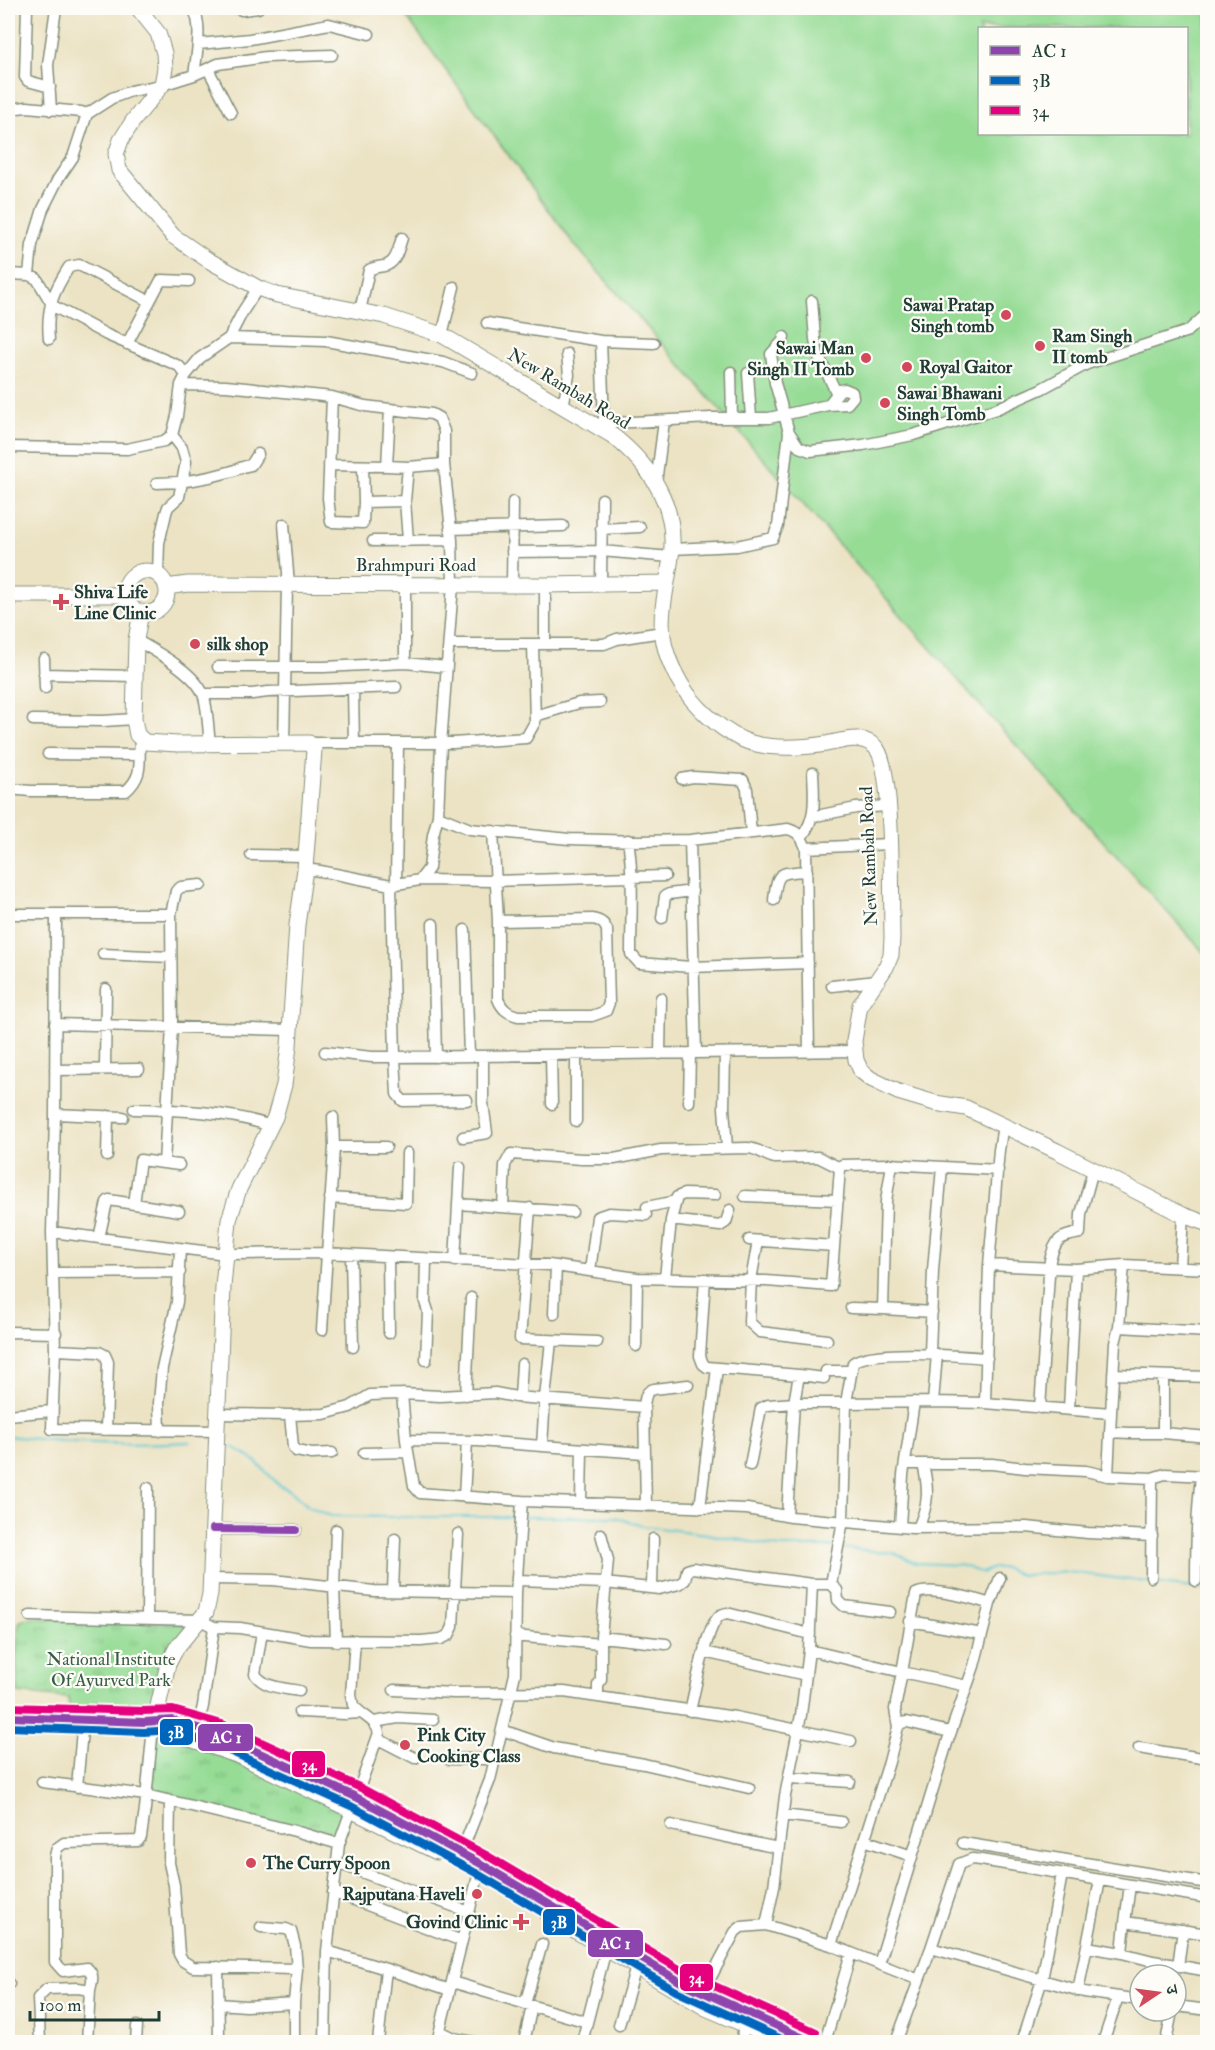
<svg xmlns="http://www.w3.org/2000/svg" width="1215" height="2050" viewBox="0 0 1215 2050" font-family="'IM FELL Double Pica','Noto Serif Devanagari',serif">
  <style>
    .grass { fill: #96dc95; stroke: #5a8c64; stroke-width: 1.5; fill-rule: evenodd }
    .park { fill: url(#park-tufts); stroke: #5a8c64; stroke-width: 1.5 }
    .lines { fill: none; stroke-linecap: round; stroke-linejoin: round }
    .stream { stroke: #5bc7d4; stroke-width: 2 }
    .street-casing { stroke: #86907c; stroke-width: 13 }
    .secondary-casing { stroke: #86907c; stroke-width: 17 }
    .street { stroke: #fff; stroke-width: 10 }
    .secondary { stroke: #fff; stroke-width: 15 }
    .bus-1-casing { stroke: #fdfcf7; stroke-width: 12 }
    .bus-2-casing { stroke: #fdfcf7; stroke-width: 12 }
    .bus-3-casing { stroke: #fdfcf7; stroke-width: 12 }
    .bus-1 { stroke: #8e44ad; stroke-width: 8 }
    .bus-2 { stroke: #0065bd; stroke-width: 8 }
    .bus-3 { stroke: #e5007d; stroke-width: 8 }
    .poi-dot { fill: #d1495b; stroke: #fdfcf7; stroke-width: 2 }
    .labels { text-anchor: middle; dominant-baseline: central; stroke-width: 4.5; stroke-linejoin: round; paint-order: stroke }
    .poi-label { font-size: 18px; font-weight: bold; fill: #1f3d34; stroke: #fdfcf7; text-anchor: start }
    .street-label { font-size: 18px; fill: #1f3d34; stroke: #fdfcf7 }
    .park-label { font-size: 18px; fill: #375d47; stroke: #fdfcf7 }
    .line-badge { stroke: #fdfcf7; stroke-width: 2 }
    .badge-label { font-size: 16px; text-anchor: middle; font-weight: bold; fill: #fff }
  </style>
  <defs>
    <pattern id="park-tufts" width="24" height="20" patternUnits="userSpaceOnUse" patternTransform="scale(1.5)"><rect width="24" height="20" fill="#96dc95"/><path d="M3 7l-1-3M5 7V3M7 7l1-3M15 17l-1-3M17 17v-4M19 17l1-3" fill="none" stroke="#7ab47a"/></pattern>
  </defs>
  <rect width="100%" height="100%" fill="#fdfcf7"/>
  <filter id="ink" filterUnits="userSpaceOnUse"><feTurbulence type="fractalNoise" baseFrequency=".0167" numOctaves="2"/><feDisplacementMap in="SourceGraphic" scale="12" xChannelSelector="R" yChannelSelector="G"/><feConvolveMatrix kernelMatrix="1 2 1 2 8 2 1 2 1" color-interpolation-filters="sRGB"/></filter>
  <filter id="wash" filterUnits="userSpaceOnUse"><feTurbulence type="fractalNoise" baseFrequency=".008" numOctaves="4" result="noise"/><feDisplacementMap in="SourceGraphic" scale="24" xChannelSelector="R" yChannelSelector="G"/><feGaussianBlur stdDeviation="1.35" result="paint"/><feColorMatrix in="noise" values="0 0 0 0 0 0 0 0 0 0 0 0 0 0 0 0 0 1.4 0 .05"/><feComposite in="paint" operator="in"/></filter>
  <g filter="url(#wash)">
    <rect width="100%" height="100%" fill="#ece3c4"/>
    <!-- grass -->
    <path class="grass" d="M400,8H1207V956L988,714L573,243ZM980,28H1186V134H980Z"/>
    <!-- park -->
    <path class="park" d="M27,1618L193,1624L149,1719L70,1715L68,1698L18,1693L16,1656L19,1622Z
      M155,1734L177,1737L349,1810L338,1840L148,1793Z"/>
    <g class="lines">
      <!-- stream -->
      <path class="stream" d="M8,1436C68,1443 130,1446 190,1442
        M232,1446L254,1460L279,1485L291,1491L309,1507L331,1516L388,1517H517
        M525,1517H615L642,1526L707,1534L780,1547H834
        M840,1548L894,1553L916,1563L960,1565L982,1573L993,1568H1005L1021,1575L1069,1572L1208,1590"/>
    </g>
  </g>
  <g filter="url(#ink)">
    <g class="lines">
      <defs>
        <path id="street" d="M27,8L25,77L28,81L50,87
          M236,8L242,10L258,8
          M199,44L250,39L329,24L369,34
          M208,69L231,113
          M194,75L218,64L266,57L332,55
          M8,109L27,107L81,112L87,114
          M51,110L48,65L56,8
          M8,274L29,275
          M812,301L815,339L818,355L837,394
          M360,311L369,270C374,267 378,267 384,266C397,263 398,249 402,238
          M487,323L601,341L654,343
          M442,335L454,287
          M784,337L783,341L771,354L775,383L789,432L799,447L810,451L863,445L913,435L996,409L1041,389L1087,364L1188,331L1208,313
          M229,338L326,341L443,362L472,373
          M49,339C46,309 53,292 69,267L79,265L149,301
          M601,341L604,422
          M127,344L161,280L189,281
          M731,372L732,418
          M748,373L751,418
          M186,375L179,366L107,335L53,306L37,279L29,275L32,245L43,209L58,179L73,157L87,114L112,98L131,91L162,85L194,75C196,58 204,21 192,8
          M181,385L226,386L332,397L328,498L331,522L363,523L364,502L363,466
          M332,397L365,406L432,414L439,418L444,431V464L452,540
          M563,407L569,375L567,354
          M593,424L711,418H769L828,405L847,404L853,397L852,392L845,389L840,390L828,405
          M8,447L127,449L164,441L172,435L177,416L181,385L186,375L200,358L229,338L243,311L258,288
          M329,465L387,466L390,409
          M387,466L408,467L405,501
          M408,467L444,464
          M157,483C182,483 205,479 229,472C237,470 243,466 251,465L258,454
          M656,483L664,421
          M364,502L405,501L408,540
          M284,524L289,585
          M450,529L563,526
          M601,529L640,527
          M672,549L737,546L773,538L778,526L789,432
          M512,552L601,551L671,557
          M158,574L159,543L166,513L168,507L179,497L186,462L182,448L172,435
          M405,583V663
          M601,584L602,499
          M512,585L513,502
          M545,585V644
          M8,620L10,594
          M136,640C155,651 198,674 204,697C208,711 208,729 210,744
          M449,644H604L617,639L662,632
          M44,659L45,688
          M218,667H324L405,663L447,667
          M44,674L134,676
          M353,689L354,743
          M204,694H252L268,692L396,687
          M535,716L579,703L600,702
          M33,720L103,721L134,719
          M309,743H453L526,738L535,722L533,644
          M284,744L287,585
          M48,754L139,755
          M682,779L693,777L743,780L747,789L751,833
          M8,789L31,791H126C145,774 138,761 140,738
          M438,816L470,829L569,839L639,841L690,840L788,829C799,832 802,838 806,848L809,1052
          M816,816L856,808L888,806
          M493,831L498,921L593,919C601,921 604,923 607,930L609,1003L606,1011L592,1016H518C507,1013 502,1009 498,999V921
          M802,836C817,818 814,796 813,773
          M628,840C634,877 631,916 631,954L639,963L691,967L808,963
          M690,840L696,1053
          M806,848L889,844
          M251,855L305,856
          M305,869L320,871L391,885L420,880L429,868L433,835L438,816L441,744L453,585L452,540L373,541
          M420,880L495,881L665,876
          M391,885L395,1057L855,1051
          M396,885L398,743
          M774,900C777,871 779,873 807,871
          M8,914H171
          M56,914L55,1116L52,1232L55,1350L99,1352L105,1355L108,1362L106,1430
          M662,918L665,896L669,894L692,891
          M433,924L436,1057
          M465,930L469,1056
          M103,954L171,957
          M832,986L876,981
          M55,1024L290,1030
          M325,1052L372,1057H395L397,1094L403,1101L467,1100
          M725,1053L724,1108L727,1148
          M660,1054L661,998
          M551,1055L552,1104
          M576,1055V1121
          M105,1069L106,989
          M55,1070L139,1069
          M689,1102L690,1053
          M134,1109C181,1110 226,1111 271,1126
          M55,1114L123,1117
          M463,1137L487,1133L483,1103V1056
          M334,1147H386
          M107,1156L108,1116
          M164,1163L172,1027L171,914L176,891L181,887L201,885
          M892,1164L886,1201L883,1309L932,1312
          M745,1196L838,1200
          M330,1198L406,1203L407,1153
          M134,1204L140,1160L179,1165
          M458,1204L572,1212
          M503,1207L505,1165L511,1154L582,1159H614L661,1150L747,1148C758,1148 765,1156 775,1158L818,1157L840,1168
          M647,1207L676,1201
          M530,1208L520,1339L597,1342
          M671,1220L720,1226L726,1222L730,1210
          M52,1232L226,1254L327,1253L549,1265L637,1278L766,1281L831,1286L840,1168L842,1165L889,1164L998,1170
          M99,1238L107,1202L109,1200L179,1211
          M749,1240L834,1246
          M758,1241L751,1280L749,1322L760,1332L827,1340
          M351,1255L353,1347
          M388,1257L389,1333
          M426,1259L425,1302L428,1311L426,1360
          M455,1261L460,1167
          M989,1265L1076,1269
          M1180,1267L1183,1215
          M590,1271L597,1217L609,1213L646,1215
          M53,1273L180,1272
          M665,1278L671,1220L677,1197L684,1194L715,1195
          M705,1279L700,1356L703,1364L707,1367L799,1375L794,1403L768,1405L761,1408L750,1465
          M851,1308L883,1309
          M554,1314L556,1266
          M1119,1327L1208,1332
          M322,1330L334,1147L333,1117
          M8,1332L56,1333
          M551,1341L545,1398L542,1446L478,1441L406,1440L414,1486L420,1493L522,1501L747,1509L791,1517L912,1528L1026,1527L1088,1533L1152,1536
          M636,1346L637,1278
          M55,1350L52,1429L217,1431
          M930,1353L933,1270L942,1167
          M937,1354L933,1402L985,1403L989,1265L999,1150L1003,1125
          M826,1371H852
          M1113,1374L1208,1377
          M799,1375L824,1378
          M466,1395L471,1298
          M520,1397L522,1364
          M933,1402L846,1403L853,1363C869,1348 963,1356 987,1358
          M985,1403L1111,1413L1108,1476L1152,1478L1165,1474L1208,1476
          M1040,1408L1050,1260C1056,1239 1058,1237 1080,1233L1081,1214L1093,1170
          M1069,1409L1076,1269L1124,1265L1208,1269
          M1111,1413L1115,1343L1119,1327L1124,1265
          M218,1414L290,1415L324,1414L350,1407L370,1395L402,1394
          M8,1415L52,1411
          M290,1415L293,1447L296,1451L312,1454L332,1453
          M160,1431L159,1403L162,1368L177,1302L180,1249
          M1110,1432L1130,1433H1163L1208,1437
          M1163,1433V1377
          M406,1440L402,1394L440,1396L495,1393L516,1397L644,1407
          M542,1446L644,1453
          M364,1453L408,1452
          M905,1464H992L1025,1468L1086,1471L1108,1476
          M464,1497L467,1441
          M581,1503L582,1449
          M646,1506L644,1407C645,1399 645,1391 654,1389L688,1385
          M700,1508L717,1368
          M900,1527L903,1475L914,1402
          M918,1528C929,1503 929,1490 923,1464
          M213,1529L296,1530
          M336,1530L334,1587L336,1641
          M1151,1577L1152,1478
          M211,1579L273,1580L374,1591L516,1593
          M517,1580L605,1583L659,1589L679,1584L685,1580L687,1570L693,1568L812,1584
          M1196,1581C1196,1546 1197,1511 1201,1476
          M831,1584L837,1590L838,1600L844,1606L890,1612
          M652,1588L653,1539
          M393,1591L395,1539
          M30,1616L200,1620L214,1627L240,1628L311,1640L421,1641L441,1639L449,1635L453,1627L458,1534
          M147,1619L148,1488
          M910,1621L982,1634
          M262,1632L255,1674C264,1688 284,1688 299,1691
          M515,1636L600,1644
          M601,1637L666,1644
          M355,1640L351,1695L353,1705C361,1716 376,1719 379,1733L339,1844L327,1951L386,1969
          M809,1650L902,1672L895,1709L898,1727
          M704,1652L806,1675
          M967,1686L902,1672L916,1594C928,1586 976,1599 990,1604
          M394,1690L454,1693L564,1692L735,1717L851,1741
          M598,1696V1685L601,1680V1637L608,1560L601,1534
          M690,1711C695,1691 705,1634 716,1620C719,1615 722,1614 727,1613L810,1634
          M299,1712L345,1714L360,1713
          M374,1722L398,1718L433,1720
          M198,1727L203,1706L214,1627
          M502,1730L554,1748L644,1764L749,1788
          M378,1739L415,1758
          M1139,1748L1208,1759
          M448,1759H495
          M790,1778L850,1782
          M42,1782L146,1795L295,1831L339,1844
          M77,1787L83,1719
          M170,1801L169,1863L174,1885L179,1954L183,1961L193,1967L297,1969L294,2003V2042
          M783,1815L841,1822
          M671,1825L778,1848
          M864,1840L912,1856
          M963,1843L1208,1883
          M461,1853L490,1780L515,1674L516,1593L522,1501
          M337,1863L469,1912
          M1130,1885L1125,1922L1208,1934
          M333,1892L462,1941
          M766,1925L774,1887L785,1796L801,1715L809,1650L812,1584H831L843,1521L846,1403H794L787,1516
          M261,1927L286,1929L291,1931L295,1946L297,1969
          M831,1945L889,1762L898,1727L901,1723L907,1722L950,1732
          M1087,1947L1122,1953L1125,1922
          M1122,1953L1153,1961L1208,1971
          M879,1964L947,1743L974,1666L990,1604L1000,1578
          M1178,1966L1183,1930
          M218,1967L219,2040L221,2042
          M452,1982L587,2022
          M8,1984H9
          M90,1990C92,1981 95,1975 87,1968L63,1971L55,1962V1856L57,1848L64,1843L138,1841L141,1837L145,1809L153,1727
          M1078,1991L1100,1880
          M703,1992L735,1932L741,1927L766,1925L831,1945L919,1980
          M1140,2000L1084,1992L931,1948L959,1864L972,1859L981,1860L1208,1898
          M218,2004L246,2006L294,2003
          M525,2004L542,1944
          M1176,2006L1208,2010
          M619,2025L636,1967
          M440,2031L454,2038L474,2042
          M40,2042L38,1998L47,1989L78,1988L90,1990L87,2042
          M136,2042L137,2026
          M325,2042L327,1951
          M378,2042L386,1969L450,1990
          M437,2042L481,1864
          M524,2042L532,2006
          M582,2042L607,1945
          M742,2042L744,2018
          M825,2042L851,1953
          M896,2042L931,1948
          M1022,2042L1042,1980L1062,1874
          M1103,2042L1118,1997
          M1166,2042L1172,2011"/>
        <path id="secondary" d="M138,8L158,33L164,53L165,68L162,85L133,121L121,140L116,154L119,170L173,236L208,260L258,288L277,295L384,316L442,335L613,436C651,466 678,507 671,557C664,609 651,634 681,684C694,706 717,727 741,739C765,750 800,748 826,744C836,742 847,739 857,739C864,740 873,743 877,749C894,773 891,902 892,938L891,955L886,967L860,1005L854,1041L856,1060L861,1071L871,1079L898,1092L935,1103L966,1108L1057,1151L1183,1215L1208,1224
          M125 592a21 21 0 1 1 42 0a21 21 0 1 1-42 0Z
          M166,587L188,584L545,585L666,583
          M8,595H126
          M141,612L136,640L134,719L137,735L145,742L178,744L309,743L314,750L305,869L297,925L289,1046L284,1085L275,1117L239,1189L229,1220L223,1287L210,1594L206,1612L177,1647L168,1664L153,1727
          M8,1717L144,1722L154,1720H172L218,1734L356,1797L481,1864L681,1982L812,2042
          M147,1724L242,1757L437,1852
          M547,1914L706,2008L785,2042"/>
      </defs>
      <!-- street casing -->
      <use href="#street" class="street-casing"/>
      <!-- secondary casing -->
      <use href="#secondary" class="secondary-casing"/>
      <!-- street -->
      <use href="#street" class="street"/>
      <!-- secondary -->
      <use href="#secondary" class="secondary"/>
      <defs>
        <path id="bus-1" d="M213,1529L296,1530
          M8,1717L144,1722L172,1720L218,1734L356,1797L481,1864L681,1982L812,2042"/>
        <path id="bus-2" d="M8,1727L144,1732L170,1730L214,1744L351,1806L476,1873L676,1991L788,2042"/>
        <path id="bus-3" d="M8,1707L143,1711L173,1710L222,1724L361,1788L486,1855L686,1973L816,2032"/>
      </defs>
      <!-- bus-1 casing -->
      <use href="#bus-1" class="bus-1-casing"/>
      <!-- bus-2 casing -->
      <use href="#bus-2" class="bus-2-casing"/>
      <!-- bus-3 casing -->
      <use href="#bus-3" class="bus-3-casing"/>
      <!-- bus-1 -->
      <use href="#bus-1" class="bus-1"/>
      <!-- bus-2 -->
      <use href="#bus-2" class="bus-2"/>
      <!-- bus-3 -->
      <use href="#bus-3" class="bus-3"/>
    </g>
  </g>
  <!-- markers -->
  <g class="poi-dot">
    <circle cx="1006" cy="315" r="6"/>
    <circle cx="1040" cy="346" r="6"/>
    <circle cx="866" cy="358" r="6"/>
    <circle cx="907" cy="367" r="6"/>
    <circle cx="885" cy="403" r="6"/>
    <path d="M58 593h6v6h6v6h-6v6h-6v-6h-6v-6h6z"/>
    <circle cx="195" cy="644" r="6"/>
    <circle cx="405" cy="1745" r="6"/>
    <circle cx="251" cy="1863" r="6"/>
    <circle cx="477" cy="1894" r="6"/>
    <path d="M518 1913h6v6h6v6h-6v6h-6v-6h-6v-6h6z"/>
  </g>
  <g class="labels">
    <!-- poi labels -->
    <g class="poi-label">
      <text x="994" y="305" text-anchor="end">Sawai Pratap<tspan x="994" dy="21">Singh tomb</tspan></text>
      <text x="1052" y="336">Ram Singh<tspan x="1052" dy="21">II tomb</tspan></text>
      <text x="854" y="348" text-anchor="end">Sawai Man<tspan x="854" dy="21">Singh II Tomb</tspan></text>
      <text x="919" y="367">Royal Gaitor</text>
      <text x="897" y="393">Sawai Bhawani<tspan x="897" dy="21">Singh Tomb</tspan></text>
      <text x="74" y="592">Shiva Life<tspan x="74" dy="21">Line Clinic</tspan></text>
      <text x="207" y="644">silk shop</text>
      <text x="417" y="1735">Pink City<tspan x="417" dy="21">Cooking Class</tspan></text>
      <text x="263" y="1863">The Curry Spoon</text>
      <text x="465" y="1894" text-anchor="end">Rajputana Haveli</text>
      <text x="508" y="1922" text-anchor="end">Govind Clinic</text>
    </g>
    <!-- street labels -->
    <g class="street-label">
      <text transform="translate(569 389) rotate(31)">New Rambah Road</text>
      <text x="416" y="565">Brahmpuri Road</text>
      <text transform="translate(869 856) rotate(-92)">New Rambah Road</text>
    </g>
    <!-- park labels -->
    <g class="park-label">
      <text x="111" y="1659">National Institute<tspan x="111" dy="21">Of Ayurved Park</tspan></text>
    </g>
  </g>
  <g class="line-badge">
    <rect x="159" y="1718" width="35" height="28" rx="6" fill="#0065bd"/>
    <rect x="197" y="1723" width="57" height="29" rx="6" fill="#8e44ad"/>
    <rect x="291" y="1750" width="35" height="28" rx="6" fill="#e5007d"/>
    <rect x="542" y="1908" width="34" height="28" rx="6" fill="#0065bd"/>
    <rect x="587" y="1929" width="57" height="29" rx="6" fill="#8e44ad"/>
    <rect x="679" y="1963" width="35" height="29" rx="6" fill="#e5007d"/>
  </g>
  <g class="badge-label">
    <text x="176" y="1738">3B</text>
    <text x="226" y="1743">AC 1</text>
    <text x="309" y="1770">34</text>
    <text x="559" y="1928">3B</text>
    <text x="615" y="1949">AC 1</text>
    <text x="696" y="1983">34</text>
  </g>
  <!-- margin -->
  <rect width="1215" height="2050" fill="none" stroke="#fdfcf7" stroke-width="30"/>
  <!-- legend -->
  <rect x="978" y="27" width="210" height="108" fill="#fdfcf7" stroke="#a4b0a9" stroke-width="1.5"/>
  <rect x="990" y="46" width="30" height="9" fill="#8e44ad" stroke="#a4b0a9" stroke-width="1.5"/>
  <text x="1032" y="57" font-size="18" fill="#1f3d34">AC 1</text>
  <rect x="990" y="76" width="30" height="9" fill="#0065bd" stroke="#a4b0a9" stroke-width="1.5"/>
  <text x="1032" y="87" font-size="18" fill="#1f3d34">3B</text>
  <rect x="990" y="106" width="30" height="9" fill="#e5007d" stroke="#a4b0a9" stroke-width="1.5"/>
  <text x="1032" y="117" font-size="18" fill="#1f3d34">34</text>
  <!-- north arrow -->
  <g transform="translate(1158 1993) rotate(77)"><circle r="28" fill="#fdfcf7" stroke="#a4b0a9" stroke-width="1.5"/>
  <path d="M0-4.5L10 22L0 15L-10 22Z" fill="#d1495b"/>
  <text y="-9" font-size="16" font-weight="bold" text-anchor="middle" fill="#1f3d34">उ</text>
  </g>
  <!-- scale -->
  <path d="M30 2011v9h129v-9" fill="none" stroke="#1f3d34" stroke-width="3"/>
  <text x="39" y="2011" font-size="18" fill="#1f3d34" stroke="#fdfcf7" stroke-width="4.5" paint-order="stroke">100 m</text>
</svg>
